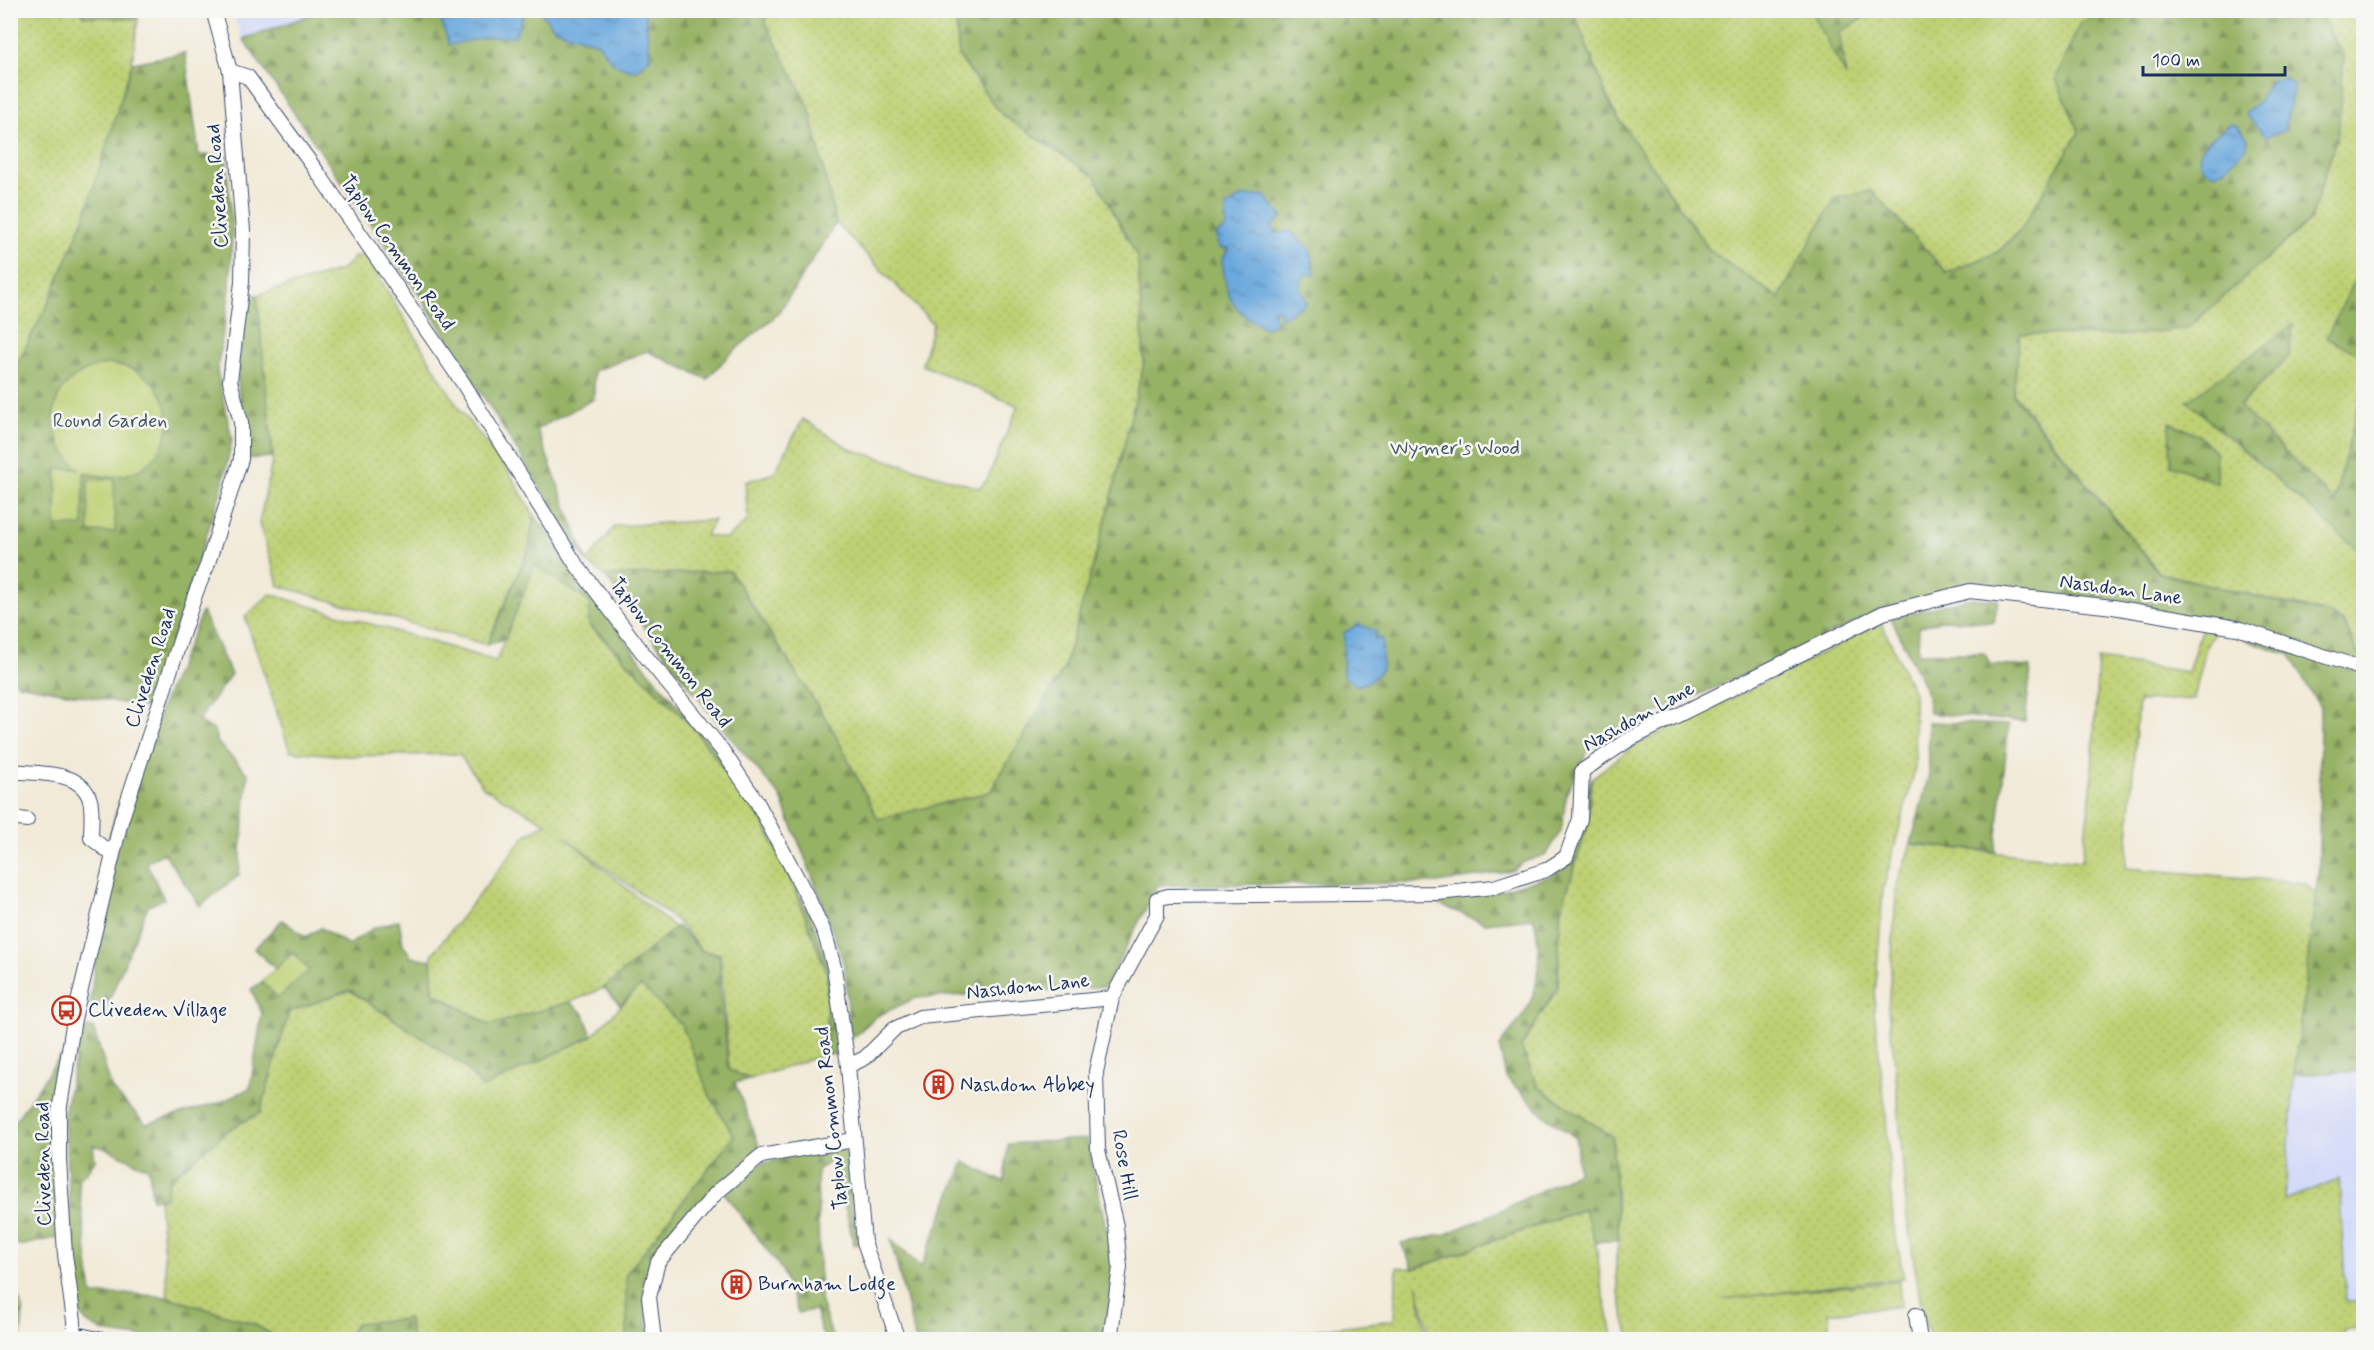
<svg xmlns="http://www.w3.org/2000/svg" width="2374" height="1350" viewBox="0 0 2374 1350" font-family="Mynerve,sans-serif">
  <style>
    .built { fill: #d3d9f9 }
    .grass { fill: url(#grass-dots); stroke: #6c8068; stroke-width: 1.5 }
    .forest { fill: url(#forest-firs); stroke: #587062; stroke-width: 1.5; fill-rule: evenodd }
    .park { fill: #bed073; stroke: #6c8068; stroke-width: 1.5 }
    .water { fill: url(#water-ripples); stroke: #436c9e; stroke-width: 1.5 }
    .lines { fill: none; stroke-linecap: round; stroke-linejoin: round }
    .minor-casing { stroke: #3b4b70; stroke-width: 16 }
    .minor { stroke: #fff; stroke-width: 14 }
    .labels { text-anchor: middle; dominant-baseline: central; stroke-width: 5; stroke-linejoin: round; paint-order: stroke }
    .street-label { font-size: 20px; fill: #1b2f5e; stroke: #f6f6f2 }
    .park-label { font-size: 20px; fill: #445763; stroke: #f6f6f2 }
    .poi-label { font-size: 20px; fill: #1b2f5e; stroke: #f6f6f2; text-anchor: start }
  </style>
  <defs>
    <pattern id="grass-dots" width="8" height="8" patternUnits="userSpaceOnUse" patternTransform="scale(1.5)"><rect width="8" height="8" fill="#bed073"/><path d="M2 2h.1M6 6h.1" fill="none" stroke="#a3b366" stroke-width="1.8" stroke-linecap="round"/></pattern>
    <pattern id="forest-firs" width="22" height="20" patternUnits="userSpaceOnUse" patternTransform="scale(1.5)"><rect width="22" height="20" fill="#96b265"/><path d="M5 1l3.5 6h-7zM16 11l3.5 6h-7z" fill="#7a9156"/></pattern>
    <pattern id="water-ripples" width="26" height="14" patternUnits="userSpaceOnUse" patternTransform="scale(1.5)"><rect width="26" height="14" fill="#6ba8dd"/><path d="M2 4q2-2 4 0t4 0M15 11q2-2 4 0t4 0" fill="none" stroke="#5789b6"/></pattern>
  </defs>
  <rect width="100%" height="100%" fill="#f6f6f2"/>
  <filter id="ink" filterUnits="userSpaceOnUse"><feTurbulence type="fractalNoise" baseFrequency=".0167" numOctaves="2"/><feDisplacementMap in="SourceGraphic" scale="12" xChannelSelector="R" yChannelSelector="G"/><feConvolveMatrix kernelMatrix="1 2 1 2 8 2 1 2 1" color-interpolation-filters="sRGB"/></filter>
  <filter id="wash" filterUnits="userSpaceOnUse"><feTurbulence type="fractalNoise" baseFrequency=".008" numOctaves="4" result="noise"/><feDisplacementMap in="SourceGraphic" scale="24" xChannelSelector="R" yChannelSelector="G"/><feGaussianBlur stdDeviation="1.35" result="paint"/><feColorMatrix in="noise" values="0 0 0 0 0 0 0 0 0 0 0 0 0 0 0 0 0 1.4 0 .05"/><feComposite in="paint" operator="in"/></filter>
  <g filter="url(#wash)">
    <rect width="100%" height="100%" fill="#f2ead8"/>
    <!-- built -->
    <path class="built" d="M231,11H322L243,39Z
      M2363,1071V1301H2346L2339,1180L2285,1201L2294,1075Z"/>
    <!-- grass -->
    <path class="grass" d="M11,11H81L84,16L138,19L132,63L85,216L49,302L11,377Z
      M765,11H955L959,57L1000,113L1095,177L1138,258L1144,363L1108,512L1064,669L990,792L878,820L833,730L730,571L605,576L587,562L615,526L714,520L706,535L726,539L748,520L745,482L774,473L803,419L850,449L979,488L987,480L1018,406L922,365L933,324L836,223L809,107L766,24Z
      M1573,11H2105L2080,23L2056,79L2080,132L2022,228L1998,252L1947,273L1872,191L1836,198L1779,298L1710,251L1612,109Z
      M2315,11H2363V655H2358L2345,623L2331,614L2160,573L2013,393L2019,334L2131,335L2188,328L2311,219L2344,58L2320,15Z
      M356,256H366L460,410L507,469L534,515L529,549L487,645L279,586L259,524L273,457L257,295L342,270Z
      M535,564L590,603L589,625L692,726L763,821L795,890L827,973V1054L750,1079L729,1070L720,954L702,951L678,922L564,836L675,928L604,988L570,1002L490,1025L433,992L431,960L433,953L525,836L546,823L484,788L459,754L349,756L290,751L245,617L270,594L496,661Z
      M1881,621L1914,694L1915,769L1883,890L1874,1010L1886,1115L1893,1222L1904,1278L1723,1299L1899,1281L1901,1306L1828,1313L1831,1339H1630C1623,1308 1610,1273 1619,1241L1612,1136L1538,1087L1521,1047L1558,987L1560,913L1588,824L1591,779L1634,746L1835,647Z
      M2202,627L2216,629L2206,647L2194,699L2138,701L2126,868L2305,883L2316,894L2294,1075L2285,1200L2339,1179L2346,1301H2363V1328L2344,1329L2341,1340L2299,1339L2298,1336L2295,1340L1931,1339L1923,1317L1907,1218L1895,1063L1888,1009L1897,884L1911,844L2082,861L2091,790L2098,659L2188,672Z
      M641,985L682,1025L710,1096L734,1136L626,1274L627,1339H412L408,1319L335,1339H279L254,1324L168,1297L159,1200L166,1196L169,1180L231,1128L260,1113L289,1012L349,990L462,1064L482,1087L592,1036Z
      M1585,1209L1596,1243L1601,1284L1614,1339H1431L1417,1284L1427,1339L1233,1340L1394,1320L1397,1267L1414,1269Z
      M10,1274L23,1311L11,1317H10Z"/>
    <!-- forest -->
    <path class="forest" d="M1821,10L1866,11L1870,14L1839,32L1846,76L1813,16Z
      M81,11H138V19L84,16Z
      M322,11H765L766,24L809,107L836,223L778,314L728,356L707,379L647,351L594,371V399L537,429L587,562L423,300L243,39Z
      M955,11H1573L1612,109L1710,251L1779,298L1835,198L1872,191L1947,273L1998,252L2022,228L2079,132L2056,79L2080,23L2105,11H2315L2320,15L2344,58L2338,134L2311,219L2188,328L2130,335L2020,334L2013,395L2159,573L2330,614L2345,624L2357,654L2363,655V1071L2294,1075L2319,866L2320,708L2290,655L2216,629L1970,588L1883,609L1740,677L1594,739L1567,792L1561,831L1547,854L1524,862L1512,871L1437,883L1158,885L1105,987L916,998L877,1016L850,1040L845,967L821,898L780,796L709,712L605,576L730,571L833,730L878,819L990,792L1064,669L1108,512L1144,363L1138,258L1095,177L1000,113L959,56ZM2230,125L2237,126L2248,139L2206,142Z
      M185,53L199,155L226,156L232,229L230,289L217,371L232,439L222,488L150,708L18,684L11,677L10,377L49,302L85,216L132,63ZM109,364C154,368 175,401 163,444L105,477L84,472V469ZM57,469L83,470V526Z
      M2363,265V356L2326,338Z
      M247,294L257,295L273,457L244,459L237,370Z
      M2293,325L2289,356L2239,406L2334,501L2363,387V554L2187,401Z
      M2169,422L2197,434L2215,451L2217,483L2171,465Z
      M534,515L650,673L729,766L761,815L811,918L829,968L838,1054H827V973L795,890L763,821L692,726L589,624L590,602L535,565L505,639L487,645L529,549Z
      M1971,598L1998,600L1994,622L1941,620L1919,627L1918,653H1984L1992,665L2031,667L2025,722L1929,713L1926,691L1891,618Z
      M202,612L231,674L198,721L214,730L217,742L248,774L239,875L200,906L164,853L146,862L164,899L148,906L105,1010L90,1005L108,842L116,813Z
      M1928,722L2009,725L1995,852L1911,844L1929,774Z
      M1591,779L1588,824L1560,913L1558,987L1521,1047L1538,1087L1612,1136L1619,1241H1602L1596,1243L1584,1209L1413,1269L1401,1243L1446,1234L1504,1209L1578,1172L1576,1138L1545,1116L1506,1077L1499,1046C1508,1033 1521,1021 1528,1007C1542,980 1540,946 1534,918L1485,923L1427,900L1495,892L1551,876L1568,864Z
      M282,920L306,937L321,928L349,945L372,929L399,920L403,944L411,957L431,960L433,992L489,1025L570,1002L584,1014L592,1036L483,1088L462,1064L350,990L289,1012L260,1113L231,1128L169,1180L166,1198L152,1199L149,1169L108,1149L93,1145L95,1160L86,1173L78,1179L92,1295L131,1294L168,1297L254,1324L279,1339L166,1340L116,1334L102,1331L87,1323L76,1310L64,1115L80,1033L86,1027L93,1028L112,1089L146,1124L219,1103L250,1088L262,1013L251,989L264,981L306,970L294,952L276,969L254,949Z
      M677,926L702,951L720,954V987L729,1070L750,1079L735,1083L762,1153L755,1151L656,1256L644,1278L649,1339H627L626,1274L734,1136L710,1096L682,1025L641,986L620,1005L604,988Z
      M61,1055L53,1116L59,1237L20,1246L11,1239V1127Z
      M1087,1139L1115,1269L1104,1339H915L891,1240L921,1267L964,1162L1004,1182L1008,1144Z
      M832,1147L840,1148L847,1154L854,1221L860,1244L854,1245L834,1159L817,1170L820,1300L833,1339H824L815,1310L798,1313L782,1270L725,1194L760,1164Z
      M23,1311L21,1339H11V1317Z
      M408,1319L412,1339H335L346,1337L357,1323Z"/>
    <!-- park -->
    <path class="park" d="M109,364C201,372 179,501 84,472L83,526H56L57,469H79C36,429 49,373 109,364Z
      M114,479L115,532H89L88,480Z
      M293,953L309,970L278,998L262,981Z"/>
    <!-- water -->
    <path class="water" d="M438,11H525L515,36L487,37L449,45Z
      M541,11H645L650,58L635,71L614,64L598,43L555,29L542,14Z
      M2285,78L2294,85L2284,131L2266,137L2245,113L2259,101L2271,81Z
      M2230,124L2237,126L2248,139L2247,147L2225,169L2215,174C2180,159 2213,136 2230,124Z
      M1264,195L1282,217L1272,226L1275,233L1290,231L1310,249L1315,275L1305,274L1299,288L1307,302L1302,306L1280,318L1279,310H1273L1275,323L1265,328C1228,308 1228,299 1222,260L1229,248H1219L1216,235L1226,228V207L1241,197Z
      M1358,624L1376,631L1375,639L1382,638V669L1372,680L1358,686L1343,676L1344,633Z"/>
  </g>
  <g filter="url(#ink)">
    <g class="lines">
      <defs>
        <path id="minor" d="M230,71L248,77L318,173L463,383L575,563L643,653L722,750L757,802L809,900L825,934L834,967L848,1066L864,1242L898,1340
          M10,771C35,774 81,769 90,800C93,812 91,826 91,838L113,855
          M10,818L27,820
          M848,1066L865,1058L894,1029L920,1017L1112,998L1157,915V899L1168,896L1438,893L1494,887L1546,870L1566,857L1580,819L1582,771L1630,739L1883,613L1970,591L2113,607L2237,628L2364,669
          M1916,1315L1920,1340
          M75,1334L103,1340
          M74,1340V1321L65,1254L59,1160V1112L74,1019L121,821L196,592L207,566L241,459V422L230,381L242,282L243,231L230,71L213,10
          M654,1340L649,1297L658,1262L716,1193L761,1156L854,1140
          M1110,1340L1120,1267L1116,1226L1098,1150L1096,1072L1112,998"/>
      </defs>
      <!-- minor casing -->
      <use href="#minor" class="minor-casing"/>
      <!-- minor -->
      <use href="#minor" class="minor"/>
    </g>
  </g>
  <!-- icons -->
  <defs>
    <symbol id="bus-ring" viewBox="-11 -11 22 22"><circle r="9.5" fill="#f6f6f2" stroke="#c8321e" stroke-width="1.5"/><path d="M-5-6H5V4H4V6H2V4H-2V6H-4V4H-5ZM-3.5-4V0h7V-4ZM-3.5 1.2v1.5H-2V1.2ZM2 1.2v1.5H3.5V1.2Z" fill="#c8321e"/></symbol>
    <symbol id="building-ring" viewBox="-11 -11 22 22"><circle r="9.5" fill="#f6f6f2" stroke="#c8321e" stroke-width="1.5"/><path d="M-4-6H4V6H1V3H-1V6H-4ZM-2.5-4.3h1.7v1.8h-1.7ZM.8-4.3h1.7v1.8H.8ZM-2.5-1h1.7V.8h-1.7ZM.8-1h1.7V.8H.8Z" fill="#c8321e"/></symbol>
  </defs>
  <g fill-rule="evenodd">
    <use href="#bus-ring" x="50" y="994" width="33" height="33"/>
    <use href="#building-ring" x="922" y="1068" width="33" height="33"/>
    <use href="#building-ring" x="720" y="1268" width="33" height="33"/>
  </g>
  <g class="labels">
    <!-- street labels -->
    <g class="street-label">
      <text transform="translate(218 186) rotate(-94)">Cliveden Road</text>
      <text transform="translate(397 253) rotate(55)">Taplow Common Road</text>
      <text transform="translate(2121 590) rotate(8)">Nashdom Lane</text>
      <text transform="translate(670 653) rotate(52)">Taplow Common Road</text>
      <text transform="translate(151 668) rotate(-72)">Cliveden Road</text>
      <text transform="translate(1639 717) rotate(-29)">Nashdom Lane</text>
      <text transform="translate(1028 987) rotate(-6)">Nashdom Lane</text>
      <text transform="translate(832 1118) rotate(-96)">Taplow Common Road</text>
      <text transform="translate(44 1164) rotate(-91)">Cliveden Road</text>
      <text transform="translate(1124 1165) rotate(80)">Rose Hill</text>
    </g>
    <!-- park labels -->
    <g class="park-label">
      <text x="110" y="421">Round Garden</text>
      <text x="1455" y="448">Wymer's Wood</text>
    </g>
    <!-- poi labels -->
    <g class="poi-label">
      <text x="88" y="1010">Cliveden Village</text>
      <text x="960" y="1085">Nashdom Abbey</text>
      <text x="758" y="1284">Burnham Lodge</text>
    </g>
  </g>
  <!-- margin -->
  <rect width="2374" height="1350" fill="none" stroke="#f6f6f2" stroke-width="36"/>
  <!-- scale -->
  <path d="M2143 66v9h142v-9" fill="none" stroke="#1b2f5e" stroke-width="3"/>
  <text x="2152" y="66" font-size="18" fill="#1b2f5e" stroke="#f6f6f2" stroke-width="4.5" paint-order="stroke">100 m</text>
</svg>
